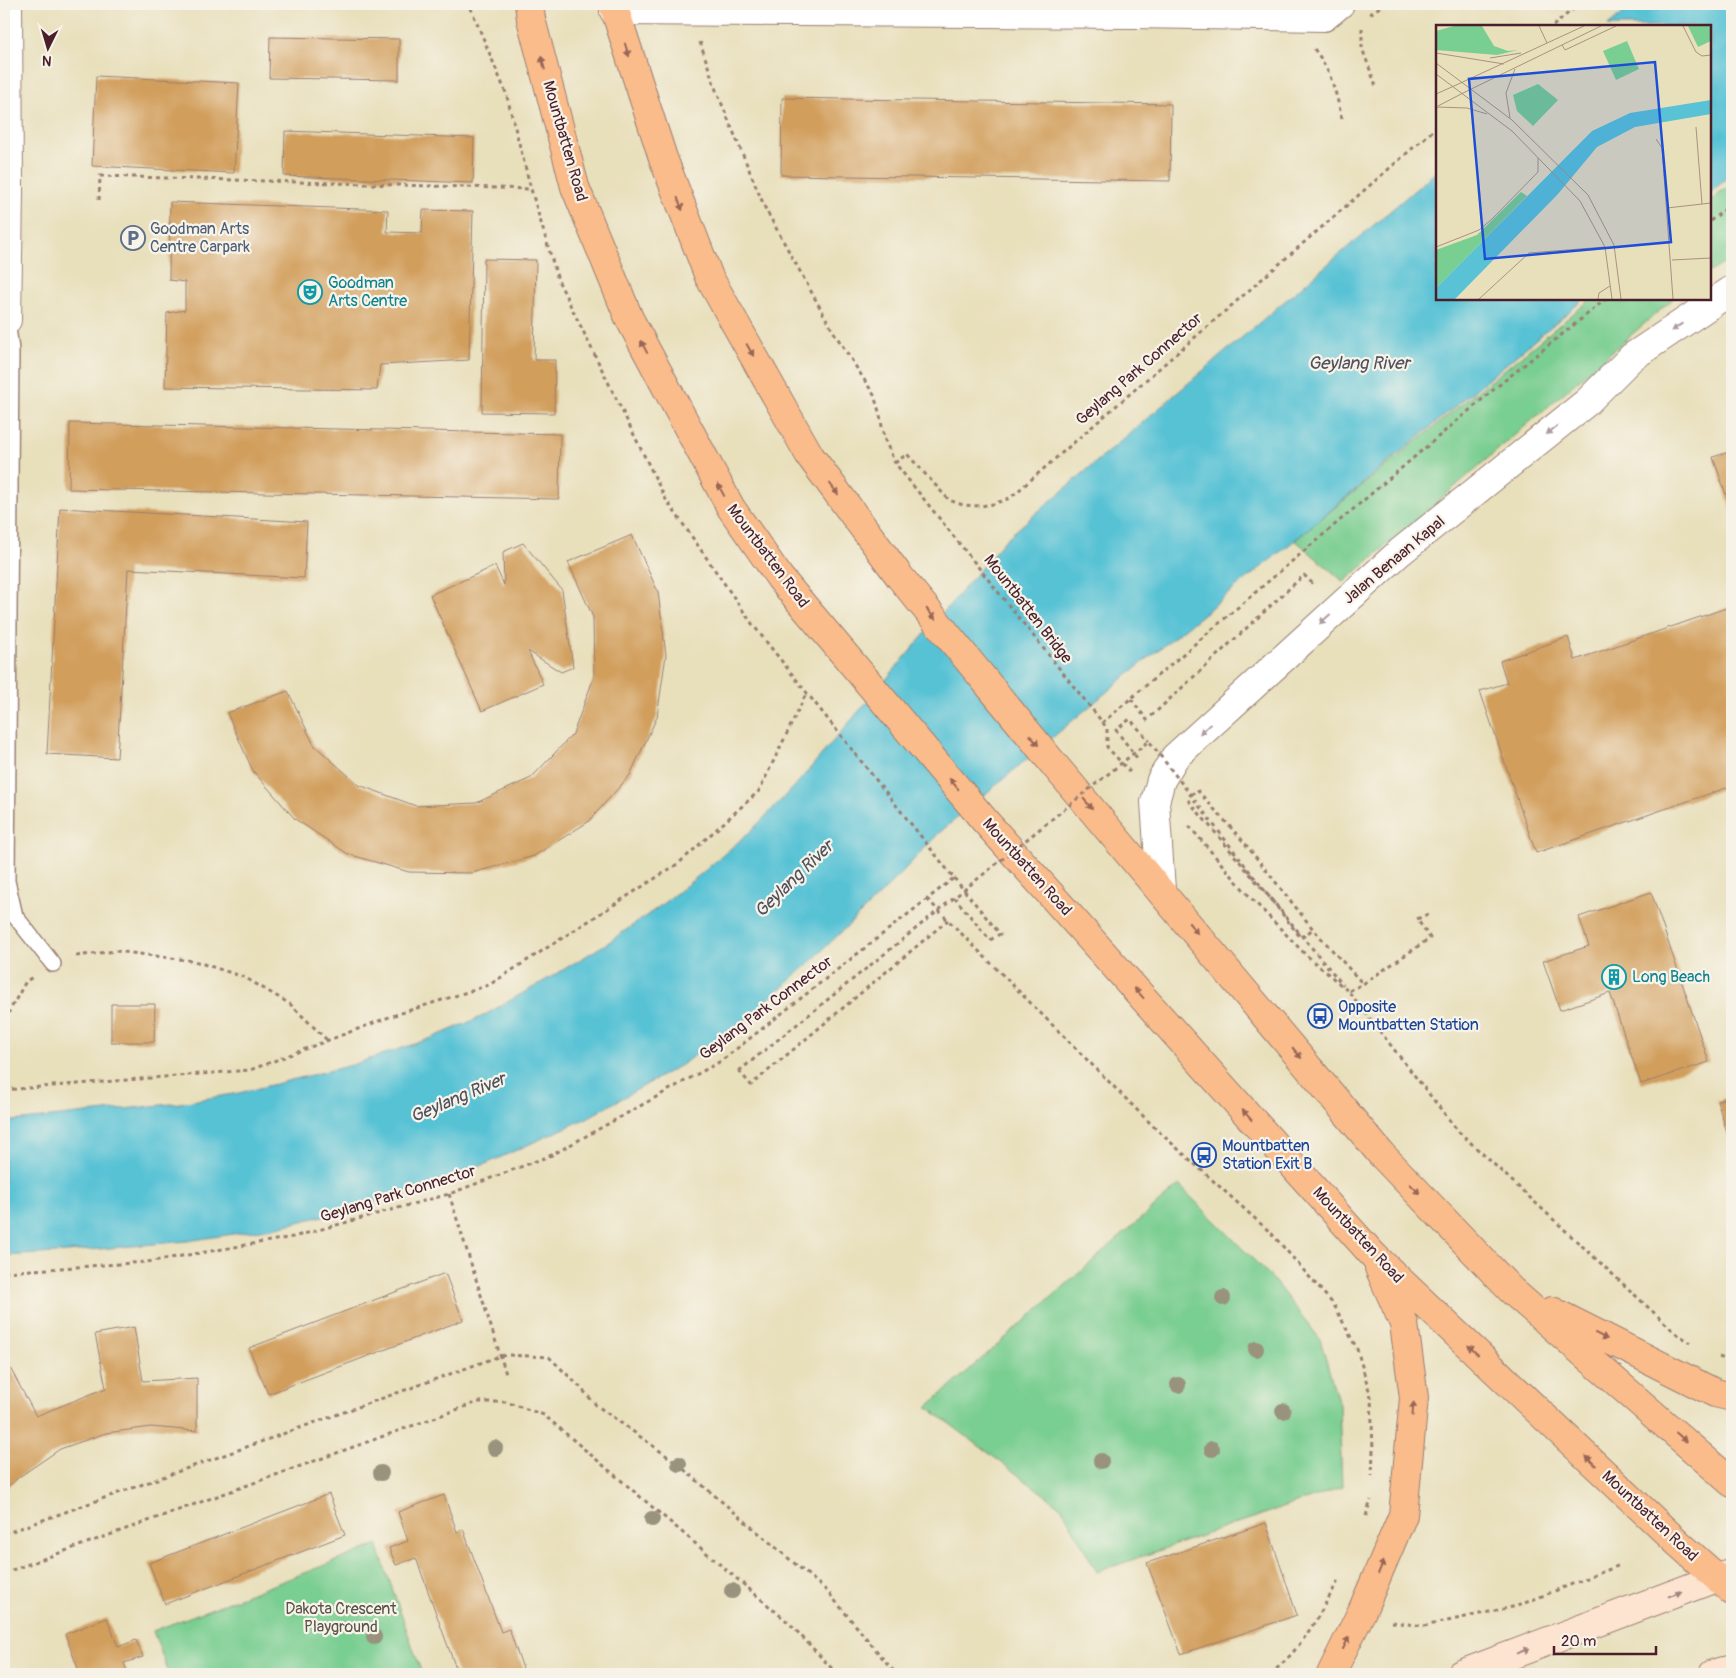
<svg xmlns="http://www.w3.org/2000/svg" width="1736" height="1678" viewBox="0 0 1736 1678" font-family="Pangolin,sans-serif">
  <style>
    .green { fill: #79ce91; stroke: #62765e }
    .water { fill: #59c2d5; stroke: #527080 }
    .building { fill: #d19e5c }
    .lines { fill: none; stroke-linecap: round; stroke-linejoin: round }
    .service-casing { stroke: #997f73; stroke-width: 18 }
    .minor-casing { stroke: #997f73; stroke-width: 30 }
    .secondary-casing { stroke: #997f73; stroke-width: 30 }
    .primary-casing { stroke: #997f73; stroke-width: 30 }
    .path { stroke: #997f73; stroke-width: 3; stroke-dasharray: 4 4; stroke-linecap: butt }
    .service { stroke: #fff; stroke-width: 15 }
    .minor { stroke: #fff; stroke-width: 28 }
    .secondary { stroke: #fde4d1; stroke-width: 28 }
    .primary { stroke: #fabc8b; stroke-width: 28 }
    .path-bridge { stroke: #997f73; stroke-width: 3; stroke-dasharray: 4 4; stroke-linecap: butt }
    .tree { fill: #99937d }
    .oneway { fill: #996656 }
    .oneway2 { fill: #ae9aa0 }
    .oneway3 { fill: #a4827e }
    .labels { text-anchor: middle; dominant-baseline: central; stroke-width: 4.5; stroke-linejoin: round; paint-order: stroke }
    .street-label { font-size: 16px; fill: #4a1f2b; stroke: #f7f3e8 }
    .service-label { font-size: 16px; fill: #4e5e75; stroke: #f7f3e8; text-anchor: start }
    .culture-label { font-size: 16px; fill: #0d838f; stroke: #f7f3e8; text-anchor: start }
    .transit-label { font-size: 16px; fill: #164399; stroke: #f7f3e8; text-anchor: start }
    .park-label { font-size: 16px; fill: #58544a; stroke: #f7f3e8 }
    .water-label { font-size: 18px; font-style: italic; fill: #4e505e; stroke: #f7f3e8 }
    .inset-road { fill: none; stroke: #a99281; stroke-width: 1 }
    .view { fill: #1d4ed8; fill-opacity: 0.15; stroke: #1d4ed8; stroke-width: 2.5 }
    .inset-edge { fill: none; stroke: #4a1f2b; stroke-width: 2.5 }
  </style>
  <rect width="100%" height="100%" fill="#f7f3e8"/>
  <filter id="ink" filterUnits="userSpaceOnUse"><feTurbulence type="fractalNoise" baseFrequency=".02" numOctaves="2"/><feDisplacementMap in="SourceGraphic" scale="10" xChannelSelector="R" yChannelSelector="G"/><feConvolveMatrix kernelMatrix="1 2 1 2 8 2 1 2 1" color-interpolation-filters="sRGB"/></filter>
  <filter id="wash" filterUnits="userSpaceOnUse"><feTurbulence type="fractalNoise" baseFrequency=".0096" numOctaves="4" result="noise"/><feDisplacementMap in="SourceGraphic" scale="20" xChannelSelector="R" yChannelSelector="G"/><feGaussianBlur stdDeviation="1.12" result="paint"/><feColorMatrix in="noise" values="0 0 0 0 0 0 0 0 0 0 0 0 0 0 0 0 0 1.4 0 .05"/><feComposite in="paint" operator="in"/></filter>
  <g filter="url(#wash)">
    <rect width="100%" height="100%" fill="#e8dfbb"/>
    <!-- green -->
    <path class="green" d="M1732,183V259L1710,272V201Z
      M1591,299H1673L1344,582L1295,540Z
      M1179,1185L1271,1277L1320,1339L1339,1405L1342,1487L1097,1572L1061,1507L927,1407Z
      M377,1545L422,1674H169L153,1631Z"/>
    <!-- water -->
    <path class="water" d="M1634,4H1732V174L1710,193V26H1608Z
      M1437,171V299H1584L1295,540L1121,680L939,833L887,888L804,968L747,1018L681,1065L587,1118L488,1163L437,1182L357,1208L273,1228L187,1241L56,1253L4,1256V1122L180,1103L239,1093L352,1065L432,1038L483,1016L558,973L609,942L656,909L701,874L751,831L795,786L830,745L1006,539Z"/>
    <g id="blocks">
      <!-- building -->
      <path class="building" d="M270,37L399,39V80L269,78Z
        M96,76L239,83L234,173L92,166Z
        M782,98L1171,104L1170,181L781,175Z
        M285,131L474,138L473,183L284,176Z
        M170,202L388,210L387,232L422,233L423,210L473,211L469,360L380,365L377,390L165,387L167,313L185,310V282L169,280Z
        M484,259L536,260L534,360H555L554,413L482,412Z
        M70,423L560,434L559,499L69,489Z
        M1732,451V512L1713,457Z
        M60,508L307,522L304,578L128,569L117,758L47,754Z
        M632,535L658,592L666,655L657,717L630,775L588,822L534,856L472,873L409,872L348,854L295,819L253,771L227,713L288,691L314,745L359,785L416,806L476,803L531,778L573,734L594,677L593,617L568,562Z
        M523,543L562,590L573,667L561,672L528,651L543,684L482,711L430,595L495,566L504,585L503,552Z
        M1732,606V786L1536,853L1480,691L1507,683L1500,661L1568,637L1575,660Z
        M1651,892L1709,1062L1641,1084L1610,993L1560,1010L1543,961L1589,946L1579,917Z
        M111,1004H155L154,1042H111Z
        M1732,1096V1148L1717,1101Z
        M445,1273L463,1320L268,1394L249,1348Z
        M134,1327L143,1381L197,1378V1431L151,1427L106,1433L60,1449L19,1477L4,1490V1368L9,1366L36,1416L106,1388L95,1334Z
        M329,1494L345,1535L165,1604L149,1563Z
        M444,1495L457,1532L463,1529L501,1632L509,1629L525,1674H458L416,1558L396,1565L389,1548L408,1541L398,1512Z
        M1266,1523L1297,1615L1181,1654L1147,1563Z
        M107,1618L118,1647L136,1640L143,1657L124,1663L128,1674H71L79,1671L65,1634Z"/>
    </g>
  </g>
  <g filter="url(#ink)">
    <use href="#blocks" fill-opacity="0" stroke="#997f73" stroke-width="1"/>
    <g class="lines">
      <defs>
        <path id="service" d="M7,320L11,350L7,881L15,916L53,964"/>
        <path id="minor" d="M614,11L1134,14L1324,17L1340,4
          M4,320H7L9,193L8,4
          M1161,890L1155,802L1161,780L1175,757L1400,552L1587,402L1632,357L1732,290"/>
        <path id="secondary" d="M1461,1674L1732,1572
          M1713,1674L1732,1668"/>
        <path id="primary" d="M529,4L531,19L575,187L629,318L731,508L780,578L985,821L1373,1255L1678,1543L1732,1591
          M613,4L663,158L709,277L810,456L900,577L1056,767L1381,1154L1511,1290L1732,1483
          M1552,1311L1715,1393L1732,1397
          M1331,1674L1362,1611L1403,1515L1414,1398L1404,1324L1379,1268"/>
      </defs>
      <!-- service casing -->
      <use href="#service" class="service-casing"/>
      <!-- minor casing -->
      <use href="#minor" class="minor-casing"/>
      <!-- secondary casing -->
      <use href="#secondary" class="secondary-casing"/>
      <!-- primary casing -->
      <use href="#primary" class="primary-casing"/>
      <!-- path -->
      <path class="path" d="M1370,14L1384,4
        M1553,26L1579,4
        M1362,28V48L1377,89
        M700,42L716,90L765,208L833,331L874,395L880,415L884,438L895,463
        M1314,49C1331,70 1336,93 1342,119
        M99,200L100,176L531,189
        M1710,221L1732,204
        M1131,699L1147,720L1304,575L1315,586
        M1102,723L1499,385L1606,299
        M1137,758L1116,730L1130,719L1149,741
        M1130,772L1107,747V728L895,463L907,454L949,500L963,505L981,506L993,504L1010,498L1437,127
        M1191,795L1197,790L1243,841L1313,929L1363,984
        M1188,800L1343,985
        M1189,826L1250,897L1304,953L1349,992L1458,1131L1677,1334L1691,1343
        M954,878L1000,934L990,940L955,898
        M927,899L1156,1129L1272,1234L1334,1305L1357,1349L1371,1397L1373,1450L1372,1476
        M76,956L116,951L194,961L244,977L290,1004L327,1040
        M1349,991L1363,984L1430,938L1417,919L1428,914
        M4,1021L26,981L33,977
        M739,1071L751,1085L948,920
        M4,1090L250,1070L392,1016L489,985L679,863L759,791L807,692
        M449,1194L506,1374
        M4,1272L147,1262L293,1237L449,1194L552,1155L721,1061L954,878L753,625L665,498L558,280L531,189L506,93L469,4
        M1719,1357L1732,1362
        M1366,1516L1371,1500
        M4,1534L500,1356L507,1355L549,1357L580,1387L596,1405L674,1461L827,1591L896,1674
        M4,1573L478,1402H506L544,1415L789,1623L837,1674
        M1392,1622L1424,1626L1517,1606L1620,1565
        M1199,1671L1200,1674
        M1270,1674C1301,1651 1321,1612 1339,1579"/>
      <!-- service -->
      <use href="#service" class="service"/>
      <!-- minor -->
      <use href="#minor" class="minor"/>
      <!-- secondary -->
      <use href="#secondary" class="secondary"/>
      <!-- primary -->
      <use href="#primary" class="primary"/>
      <!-- path-bridge -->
      <path class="path-bridge" d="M739,1071L1149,741L1301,938L1313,929"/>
    </g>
    <!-- trees -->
    <g class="tree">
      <circle cx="1223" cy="1298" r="8"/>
      <circle cx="1256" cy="1349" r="8"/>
      <circle cx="1178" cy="1385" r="8"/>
      <circle cx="1283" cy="1411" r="8"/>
      <circle cx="495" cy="1448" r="8"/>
      <circle cx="1212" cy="1449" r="8"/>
      <circle cx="1101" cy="1461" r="8"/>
      <circle cx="679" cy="1464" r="8"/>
      <circle cx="381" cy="1473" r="8"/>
      <circle cx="652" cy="1519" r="8"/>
      <circle cx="732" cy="1591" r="8"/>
      <circle cx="374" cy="1637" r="8"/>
    </g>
    <!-- one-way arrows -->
    <defs><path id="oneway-solid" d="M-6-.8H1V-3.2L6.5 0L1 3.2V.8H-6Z" transform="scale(1.25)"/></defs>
    <g class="oneway">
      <use href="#oneway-solid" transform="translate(627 50) rotate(72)"/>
      <use href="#oneway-solid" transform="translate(543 63) rotate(-105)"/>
      <use href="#oneway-solid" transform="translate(680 204) rotate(69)"/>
      <use href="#oneway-solid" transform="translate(644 347) rotate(-118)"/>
      <use href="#oneway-solid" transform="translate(750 350) rotate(60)"/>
      <use href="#oneway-solid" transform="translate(834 489) rotate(53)"/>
      <use href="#oneway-solid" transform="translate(721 490) rotate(-118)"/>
      <use href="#oneway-solid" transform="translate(931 614) rotate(50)"/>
      <use href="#oneway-solid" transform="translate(1034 740) rotate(51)"/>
      <use href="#oneway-solid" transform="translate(954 784) rotate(-130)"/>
      <use href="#oneway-solid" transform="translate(1088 804) rotate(50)"/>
      <use href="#oneway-solid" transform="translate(1193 928) rotate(50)"/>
      <use href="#oneway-solid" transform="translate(1139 993) rotate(-132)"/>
      <use href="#oneway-solid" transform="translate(1297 1053) rotate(50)"/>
      <use href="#oneway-solid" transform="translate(1247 1115) rotate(-132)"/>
      <use href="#oneway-solid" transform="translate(1415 1189) rotate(46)"/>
      <use href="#oneway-solid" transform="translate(1601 1336) rotate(27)"/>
      <use href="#oneway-solid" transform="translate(1473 1350) rotate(-137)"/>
      <use href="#oneway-solid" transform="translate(1413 1409) rotate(-85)"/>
      <use href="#oneway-solid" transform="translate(1681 1437) rotate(42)"/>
      <use href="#oneway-solid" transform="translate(1591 1461) rotate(-137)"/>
      <use href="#oneway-solid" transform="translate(1381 1567) rotate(-67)"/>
      <use href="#oneway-solid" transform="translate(1346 1643) rotate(-64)"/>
    </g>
    <g class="oneway2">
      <use href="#oneway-solid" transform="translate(1677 327) rotate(146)"/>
      <use href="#oneway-solid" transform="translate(1552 430) rotate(141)"/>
      <use href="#oneway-solid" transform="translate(1325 619) rotate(138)"/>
      <use href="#oneway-solid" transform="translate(1205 729) rotate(137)"/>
    </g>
    <g class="oneway3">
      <use href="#oneway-solid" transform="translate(1675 1594) rotate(-21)"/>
      <use href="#oneway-solid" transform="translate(1523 1651) rotate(-21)"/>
    </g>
  </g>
  <!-- icons -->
  <defs>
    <symbol id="parking-ring" viewBox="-11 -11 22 22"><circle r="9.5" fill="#f7f3e8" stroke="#5c6f8a" stroke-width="1.5"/><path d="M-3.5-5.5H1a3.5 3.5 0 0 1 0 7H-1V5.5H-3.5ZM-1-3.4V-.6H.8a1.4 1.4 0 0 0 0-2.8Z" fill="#5c6f8a"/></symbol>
    <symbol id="theatre-ring" viewBox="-11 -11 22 22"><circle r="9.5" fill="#f7f3e8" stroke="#0f9aa8" stroke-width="1.5"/><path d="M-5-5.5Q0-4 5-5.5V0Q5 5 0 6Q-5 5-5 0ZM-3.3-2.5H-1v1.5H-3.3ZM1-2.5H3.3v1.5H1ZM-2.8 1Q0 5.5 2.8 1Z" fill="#0f9aa8"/></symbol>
    <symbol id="building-ring" viewBox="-11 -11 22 22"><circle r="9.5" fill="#f7f3e8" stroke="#0f9aa8" stroke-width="1.5"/><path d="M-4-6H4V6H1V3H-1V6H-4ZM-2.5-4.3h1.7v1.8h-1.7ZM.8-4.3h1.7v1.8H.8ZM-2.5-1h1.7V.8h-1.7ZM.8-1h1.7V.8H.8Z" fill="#0f9aa8"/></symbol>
    <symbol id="bus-ring" viewBox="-11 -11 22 22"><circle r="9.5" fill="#f7f3e8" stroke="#1a4fb4" stroke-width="1.5"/><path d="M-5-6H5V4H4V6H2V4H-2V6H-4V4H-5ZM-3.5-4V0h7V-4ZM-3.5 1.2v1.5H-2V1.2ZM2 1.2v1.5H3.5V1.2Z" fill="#1a4fb4"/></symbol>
  </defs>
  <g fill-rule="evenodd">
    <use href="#parking-ring" x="119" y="224" width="28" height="28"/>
    <use href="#theatre-ring" x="296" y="278" width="28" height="28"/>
    <use href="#building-ring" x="1600" y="963" width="28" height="28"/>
    <use href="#bus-ring" x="1306" y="1002" width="28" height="28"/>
    <use href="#bus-ring" x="1190" y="1141" width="28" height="28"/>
  </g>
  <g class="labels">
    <!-- street labels -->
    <g class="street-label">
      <text transform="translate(565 141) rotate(74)">Mountbatten Road</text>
      <text transform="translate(1139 369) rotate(-41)">Geylang Park Connector</text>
      <text transform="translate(768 556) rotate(53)">Mountbatten Road</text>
      <text transform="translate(1394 560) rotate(-40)">Jalan Benaan Kapal</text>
      <text transform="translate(1028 609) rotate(52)">Mountbatten Bridge</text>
      <text transform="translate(1027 867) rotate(48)">Mountbatten Road</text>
      <text transform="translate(766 1008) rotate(-37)">Geylang Park Connector</text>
      <text transform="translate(398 1194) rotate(-17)">Geylang Park Connector</text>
      <text transform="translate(1358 1235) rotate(47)">Mountbatten Road</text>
      <text transform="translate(1650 1516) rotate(43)">Mountbatten Road</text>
    </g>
    <!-- service labels -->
    <g class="service-label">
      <text x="150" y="229">Goodman Arts<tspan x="150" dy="18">Centre Carpark</tspan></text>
    </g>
    <!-- culture labels -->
    <g class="culture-label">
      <text x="328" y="283">Goodman<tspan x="328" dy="18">Arts Centre</tspan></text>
      <text x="1632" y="977">Long Beach</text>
    </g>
    <!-- transit labels -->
    <g class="transit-label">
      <text x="1338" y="1007">Opposite<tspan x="1338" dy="18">Mountbatten Station</tspan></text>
      <text x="1222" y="1146">Mountbatten<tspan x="1222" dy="18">Station Exit B</tspan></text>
    </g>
    <!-- park labels -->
    <g class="park-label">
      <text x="341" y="1609">Dakota Crescent<tspan x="341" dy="18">Playground</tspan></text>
    </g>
    <!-- water labels -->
    <g class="water-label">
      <text x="1359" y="363">Geylang River</text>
      <text transform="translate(794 879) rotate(-44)">Geylang River</text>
      <text transform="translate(458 1098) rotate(-23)">Geylang River</text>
    </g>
  </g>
  <!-- overview -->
  <g transform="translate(1436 25)">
    <rect width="275" height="275" fill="#e8dfbb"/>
    <path d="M18,1H46L58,21L72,26L82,25L61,30L0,25V6ZM252,1H275V16L262,22ZM191,16L203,44L180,55L167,26ZM102,59L122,75L97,101L81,86L77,70ZM85,167L91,171L0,263V225L41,210Z" fill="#79ce91"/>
    <path d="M275,75V89L199,102L161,122L122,169L19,274H0V263L156,106L194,88Z" fill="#59c2d5"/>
    <path class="inset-road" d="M103,1L111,18M247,1L260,27L266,31L275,30M126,20L129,25L180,1M0,28L68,39M54,33L85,28M0,38L76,95L152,170L178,220L185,274M0,49L76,106L144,176L169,222L176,274M18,61L148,1M27,68L165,1M0,69L18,61M2,81L27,68M0,82L31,83L51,89M74,93L70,68L79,44M260,102L266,179M220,114L226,123L237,274M231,183L275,178M0,222L43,205L56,194L102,147V133M236,235L275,233M43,274L93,228L169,222M162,274L163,268L174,261"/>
    <path class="view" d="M219,37L235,217L49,234L33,54Z"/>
    <rect width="275" height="275" class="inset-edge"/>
  </g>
  <!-- margin -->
  <rect width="1736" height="1678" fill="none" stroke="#f7f3e8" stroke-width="20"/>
  <!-- north arrow -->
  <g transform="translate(48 48) rotate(185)" stroke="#f7f3e8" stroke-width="4" paint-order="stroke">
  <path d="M0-4L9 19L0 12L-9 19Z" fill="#4a1f2b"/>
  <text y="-8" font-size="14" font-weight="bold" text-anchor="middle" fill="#4a1f2b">N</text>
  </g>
  <!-- scale -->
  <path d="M1554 1646v8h102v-8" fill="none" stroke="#4a1f2b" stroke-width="2.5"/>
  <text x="1561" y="1646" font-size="15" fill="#4a1f2b" stroke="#f7f3e8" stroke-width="4" paint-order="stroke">20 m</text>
</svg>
